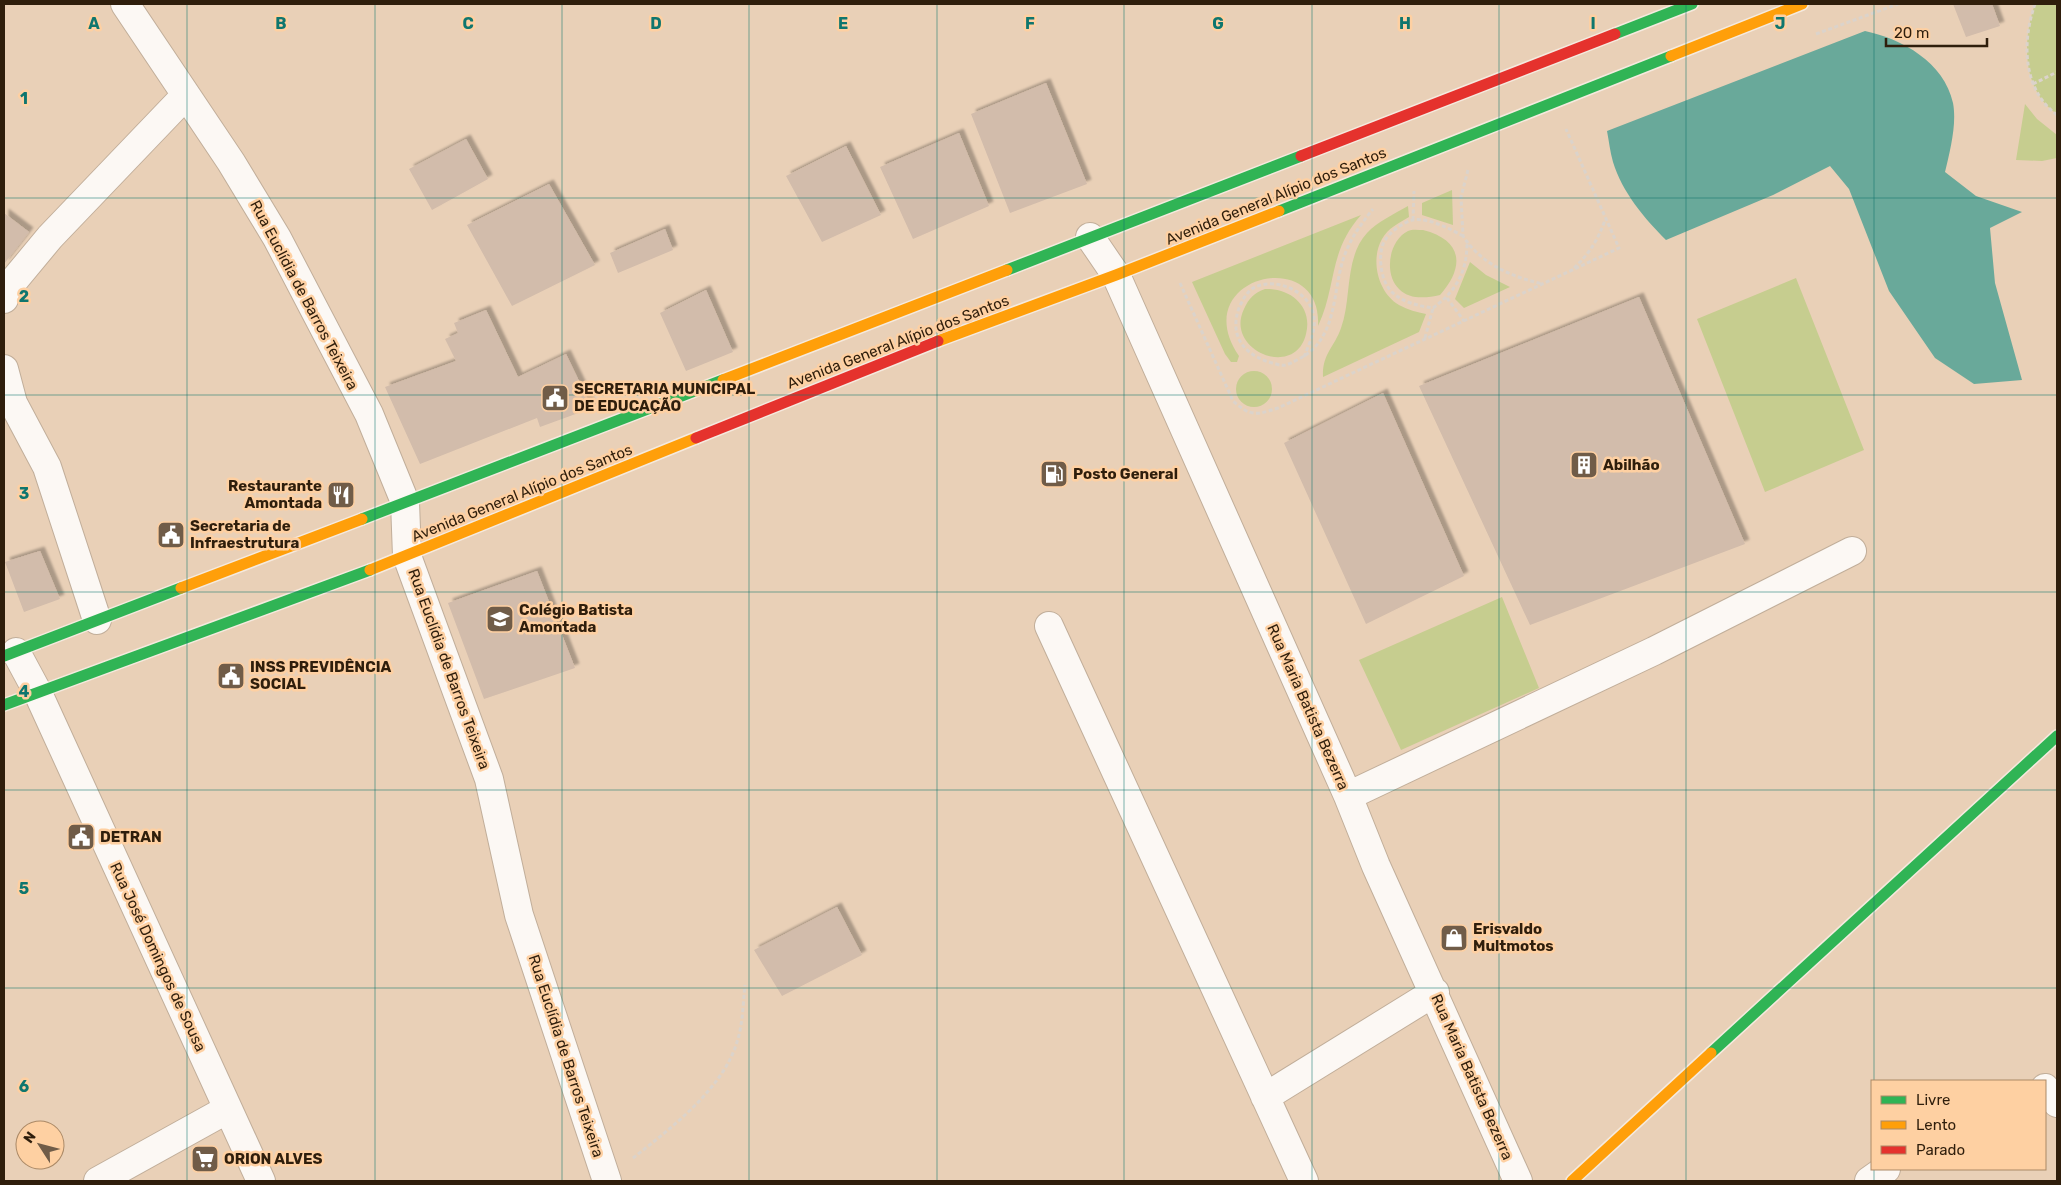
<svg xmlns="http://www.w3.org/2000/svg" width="2061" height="1185" viewBox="0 0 2061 1185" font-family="Rubik,sans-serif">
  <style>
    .green { fill: #c6cd8f }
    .water { fill: #69a99a }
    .building { fill: #d2bcab; filter: url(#shadow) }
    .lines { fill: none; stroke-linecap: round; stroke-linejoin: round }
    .street-casing { stroke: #c1ae9a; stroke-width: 30 }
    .fast-casing { stroke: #f5eadf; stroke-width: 14 }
    .slow-casing { stroke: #f5eadf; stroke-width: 14 }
    .jam-casing { stroke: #f5eadf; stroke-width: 14 }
    .path { stroke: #dbd3cb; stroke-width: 3; stroke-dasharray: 4 2.5; stroke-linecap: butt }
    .street { stroke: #fcf8f4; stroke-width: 28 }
    .fast { stroke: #30b455; stroke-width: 11 }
    .slow { stroke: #ff9f0a; stroke-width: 11 }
    .jam { stroke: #e5322d; stroke-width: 11 }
    .grid { fill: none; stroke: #0f766e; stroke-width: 1; stroke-opacity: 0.55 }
    .labels { text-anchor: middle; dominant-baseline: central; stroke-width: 5; stroke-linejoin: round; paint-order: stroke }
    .street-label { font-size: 15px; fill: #2f1e0c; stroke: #fed0a2 }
    .poi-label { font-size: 15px; font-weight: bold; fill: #2f1e0c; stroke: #fed0a2; text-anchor: start }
    .grid-label { font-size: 16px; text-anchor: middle; font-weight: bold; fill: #0f766e; stroke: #fed0a2; stroke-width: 5; stroke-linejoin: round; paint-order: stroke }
  </style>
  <defs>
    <filter id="shadow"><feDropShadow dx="4.5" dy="-4.5" stdDeviation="1" flood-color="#0004"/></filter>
  </defs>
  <rect width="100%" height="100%" fill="#e9d0b7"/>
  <!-- green -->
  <path class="green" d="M2035,4H2057V114C2022,90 2022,41 2035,4Z
    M2025,104L2037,119L2057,135V158L2042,161L2016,160Z
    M1452,190L1453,225L1422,215V203Z
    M1408,206L1409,217C1399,223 1388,228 1382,239C1370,260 1378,293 1399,305C1408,310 1417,312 1426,314L1419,332L1323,377C1322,354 1334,348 1341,328C1352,299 1344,258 1367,233C1377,222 1394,214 1408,206Z
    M1361,215C1328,252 1337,286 1318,326C1323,243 1185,277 1239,356L1237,362H1231L1225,354L1192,282Z
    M1423,230C1463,240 1465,267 1440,295C1426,298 1410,300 1399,289C1384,275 1388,241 1408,231C1412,229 1418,230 1423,230Z
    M1470,262L1486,275L1510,287L1464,308L1455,299Z
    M1796,278L1864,450L1765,492L1697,319Z
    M1265,289C1291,288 1313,307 1306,334C1295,380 1224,350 1244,309C1249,298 1254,293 1265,289Z
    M1236 389a18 18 0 1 1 36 0a18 18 0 1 1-36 0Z
    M1502,597L1539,688L1401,750L1359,660Z"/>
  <!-- water -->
  <path class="water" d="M1865,31C1902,39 1944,62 1953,103C1957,124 1950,151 1945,172L1976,196L2022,212L1990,228L1995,283L2022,380L1974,384L1935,358L1889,291L1849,189L1830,166L1773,195L1666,240C1645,219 1622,192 1613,162C1610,152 1609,141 1607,131Z"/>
  <!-- building -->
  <path class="building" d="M1953,4H1992L2000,26L1966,37Z
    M1046,83L1087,184L1010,213L971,114Z
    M959,133L989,206L913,239L880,167Z
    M466,139L488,179L432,210L409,169Z
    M846,146L881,215L822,242L786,176Z
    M549,184L595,265L512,306L467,225Z
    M4,213L29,232L4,264Z
    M665,229L673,250L618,273L610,253Z
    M706,290L733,352L686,371L660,313Z
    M1639,297L1745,544L1530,625L1419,386Z
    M486,310L518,377L566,354L592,408L540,427L537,418L420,464L385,387L456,361L445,339L458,333L454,323Z
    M1383,393L1464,576L1366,624L1284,443Z
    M40,551L60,599L24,612L5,562Z
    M537,571L575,668L484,699L448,603Z
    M837,907L862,955L782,996L754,950Z"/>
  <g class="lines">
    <defs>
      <path id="street" d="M125,4L231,162L277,238L369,414L405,502L407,556L489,779L519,915L607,1181
        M1090,237L1116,275L1348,796L1376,866L1518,1181
        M4,299L6,290L50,237L185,96
        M4,369L13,403L47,467L97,620
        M1049,626L1304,1181
        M16,652L37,691L261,1181
        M1348,796L1654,651L1852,551
        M2045,1088L2057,1103
        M1265,1097L1435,992
        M98,1181L228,1109
        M1869,1181L1886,1169"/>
      <path id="fast" d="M1615,34L1692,4
        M1279,211L1671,56
        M1007,270L1301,156
        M362,519L723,380
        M4,656L181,588
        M4,705L370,570
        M1711,1053L2057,736"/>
      <path id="slow" d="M1671,56L1802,4
        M938,341L1116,275L1279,211
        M723,380L1007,270
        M370,570L696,438
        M181,588L362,519
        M1572,1181L1711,1053"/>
      <path id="jam" d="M1301,156L1615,34
        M696,438L938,341"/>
    </defs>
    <!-- street casing -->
    <use href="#street" class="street-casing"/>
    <!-- fast casing -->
    <use href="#fast" class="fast-casing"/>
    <!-- slow casing -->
    <use href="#slow" class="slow-casing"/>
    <!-- jam casing -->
    <use href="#jam" class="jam-casing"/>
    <!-- path -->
    <path class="path" d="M2035,4C2022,41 2022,89 2057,115
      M1816,34L1898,4
      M2033,84L2057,72
      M1468,170L1461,197L1463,236C1481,264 1512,277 1543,284
      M1413,220L1414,191
      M1463,236C1450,229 1428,217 1412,220C1402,223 1387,234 1383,244C1378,257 1381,281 1391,291C1401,302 1419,306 1433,308C1456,291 1467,272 1467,243
      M1574,268C1589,254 1598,240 1605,220
      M1180,283L1233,401C1251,417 1256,415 1278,408L1619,248L1566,129
      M1447,298L1464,321
      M1425,338L1433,308
      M1304,357C1309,344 1316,331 1314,317C1311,292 1277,277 1255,287C1247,291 1242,301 1239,308C1228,339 1247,357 1276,364C1285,367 1289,364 1297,360C1340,339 1331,291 1345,254C1352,236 1361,224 1373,209
      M633,1158C670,1129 723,1089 737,1042C743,1024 743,1003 745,985"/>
    <!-- street -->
    <use href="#street" class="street"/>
    <!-- fast -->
    <use href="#fast" class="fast"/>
    <!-- slow -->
    <use href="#slow" class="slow"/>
    <!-- jam -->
    <use href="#jam" class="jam"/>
  </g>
  <!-- grid -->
  <path class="grid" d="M187,4V1181M375,4V1181M562,4V1181M749,4V1181M937,4V1181M1124,4V1181M1312,4V1181M1499,4V1181M1686,4V1181M1874,4V1081M4,198H2057M4,395H2057M4,592H2057M4,790H2057M4,988H2057M1874,1169V1181"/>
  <!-- icons -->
  <defs>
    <symbol id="civic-square" viewBox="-11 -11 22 22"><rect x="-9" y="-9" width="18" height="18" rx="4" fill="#705c48" stroke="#fed0a2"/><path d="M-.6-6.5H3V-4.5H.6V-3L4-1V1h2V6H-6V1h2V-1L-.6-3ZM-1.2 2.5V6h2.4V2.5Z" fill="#fff"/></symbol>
    <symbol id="building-square" viewBox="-11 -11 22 22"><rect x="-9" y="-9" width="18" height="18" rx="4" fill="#705c48" stroke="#fed0a2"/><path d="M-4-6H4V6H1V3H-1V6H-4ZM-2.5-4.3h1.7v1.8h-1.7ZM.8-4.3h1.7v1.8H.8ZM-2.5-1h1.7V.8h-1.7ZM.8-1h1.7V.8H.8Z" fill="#fff"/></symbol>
    <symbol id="fuel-square" viewBox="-11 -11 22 22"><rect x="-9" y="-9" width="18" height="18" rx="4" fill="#705c48" stroke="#fed0a2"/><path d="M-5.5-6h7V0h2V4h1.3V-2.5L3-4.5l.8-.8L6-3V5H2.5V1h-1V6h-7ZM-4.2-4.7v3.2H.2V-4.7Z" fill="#fff"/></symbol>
    <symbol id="restaurant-square" viewBox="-11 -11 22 22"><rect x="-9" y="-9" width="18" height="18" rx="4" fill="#705c48" stroke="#fed0a2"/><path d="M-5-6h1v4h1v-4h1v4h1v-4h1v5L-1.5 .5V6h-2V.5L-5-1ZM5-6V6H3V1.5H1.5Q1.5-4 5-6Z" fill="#fff"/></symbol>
    <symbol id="school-square" viewBox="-11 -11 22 22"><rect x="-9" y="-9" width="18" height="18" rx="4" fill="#705c48" stroke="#fed0a2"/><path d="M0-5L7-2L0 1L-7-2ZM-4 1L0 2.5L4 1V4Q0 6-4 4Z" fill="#fff"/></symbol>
    <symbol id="shop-square" viewBox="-11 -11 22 22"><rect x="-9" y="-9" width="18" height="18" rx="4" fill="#705c48" stroke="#fed0a2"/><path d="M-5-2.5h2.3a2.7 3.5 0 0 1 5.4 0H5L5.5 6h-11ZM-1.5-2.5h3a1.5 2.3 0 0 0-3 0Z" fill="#fff"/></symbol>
    <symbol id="supermarket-square" viewBox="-11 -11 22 22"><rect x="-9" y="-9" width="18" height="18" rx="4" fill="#705c48" stroke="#fed0a2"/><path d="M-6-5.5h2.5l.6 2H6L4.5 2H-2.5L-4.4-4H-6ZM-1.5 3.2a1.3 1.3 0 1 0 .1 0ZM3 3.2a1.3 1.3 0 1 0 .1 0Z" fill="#fff"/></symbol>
  </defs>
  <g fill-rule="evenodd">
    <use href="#civic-square" x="539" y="382" width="32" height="32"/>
    <use href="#building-square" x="1568" y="449" width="32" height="32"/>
    <use href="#fuel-square" x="1038" y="458" width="32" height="32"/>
    <use href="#restaurant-square" x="325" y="479" width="32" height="32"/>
    <use href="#civic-square" x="155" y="519" width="32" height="32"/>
    <use href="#school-square" x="484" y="603" width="32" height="32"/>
    <use href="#civic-square" x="215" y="660" width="32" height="32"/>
    <use href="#civic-square" x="65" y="821" width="32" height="32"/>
    <use href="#shop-square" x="1438" y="922" width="32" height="32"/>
    <use href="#supermarket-square" x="189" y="1143" width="32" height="32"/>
  </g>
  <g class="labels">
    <!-- street labels -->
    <g class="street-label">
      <text transform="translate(1276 196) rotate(-22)">Avenida General Alípio dos Santos</text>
      <text transform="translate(304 295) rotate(62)">Rua Euclídia de Barros Teixeira</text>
      <text transform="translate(898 342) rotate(-21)">Avenida General Alípio dos Santos</text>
      <text transform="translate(522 493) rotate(-22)">Avenida General Alípio dos Santos</text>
      <text transform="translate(449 669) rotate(70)">Rua Euclídia de Barros Teixeira</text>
      <text transform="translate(1308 707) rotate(66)">Rua Maria Batista Bezerra</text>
      <text transform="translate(158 957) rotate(65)">Rua José Domingos de Sousa</text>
      <text transform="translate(566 1056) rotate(72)">Rua Euclídia de Barros Teixeira</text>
      <text transform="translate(1472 1077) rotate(66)">Rua Maria Batista Bezerra</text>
    </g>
    <!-- poi labels -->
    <g class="poi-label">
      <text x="574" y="389">SECRETARIA MUNICIPAL<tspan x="574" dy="17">DE EDUCAÇÃO</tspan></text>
      <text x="1603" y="465">Abilhão</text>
      <text x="1073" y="474">Posto General</text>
      <text x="322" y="486" text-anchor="end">Restaurante<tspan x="322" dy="17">Amontada</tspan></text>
      <text x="190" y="526">Secretaria de<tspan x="190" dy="17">Infraestrutura</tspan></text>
      <text x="519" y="610">Colégio Batista<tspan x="519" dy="17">Amontada</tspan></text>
      <text x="250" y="667">INSS PREVIDÊNCIA<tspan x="250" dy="17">SOCIAL</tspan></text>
      <text x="100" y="837">DETRAN</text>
      <text x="1473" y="929">Erisvaldo<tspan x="1473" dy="17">Multmotos</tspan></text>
      <text x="224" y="1159">ORION ALVES</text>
    </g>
  </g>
  <g class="grid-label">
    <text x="94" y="29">A</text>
    <text x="281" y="29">B</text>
    <text x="468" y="29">C</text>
    <text x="656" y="29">D</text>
    <text x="843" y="29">E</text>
    <text x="1030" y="29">F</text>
    <text x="1218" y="29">G</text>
    <text x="1405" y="29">H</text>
    <text x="1593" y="29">I</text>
    <text x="1780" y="29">J</text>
    <text x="24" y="104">1</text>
    <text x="24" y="302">2</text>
    <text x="24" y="499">3</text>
    <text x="24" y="697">4</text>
    <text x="24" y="894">5</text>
    <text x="24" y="1092">6</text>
  </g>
  <!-- border -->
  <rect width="2061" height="1185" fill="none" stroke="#2f1e0c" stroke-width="10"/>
  <!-- legend -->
  <rect x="1871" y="1080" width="175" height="90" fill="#fed0a2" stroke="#ab8966"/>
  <rect x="1881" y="1096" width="25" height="8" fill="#30b455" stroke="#ab8966"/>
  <text x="1916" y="1105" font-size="15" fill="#2f1e0c">Livre</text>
  <rect x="1881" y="1121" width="25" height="8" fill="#ff9f0a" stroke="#ab8966"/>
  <text x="1916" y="1130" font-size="15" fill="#2f1e0c">Lento</text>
  <rect x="1881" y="1146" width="25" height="8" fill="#e5322d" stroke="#ab8966"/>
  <text x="1916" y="1155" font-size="15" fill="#2f1e0c">Parado</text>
  <!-- north arrow -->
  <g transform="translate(40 1145) rotate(306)"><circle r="24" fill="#fed0a2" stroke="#ab8966"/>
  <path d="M0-4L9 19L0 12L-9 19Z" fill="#705c48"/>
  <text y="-8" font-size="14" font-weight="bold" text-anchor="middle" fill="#2f1e0c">N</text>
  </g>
  <!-- scale -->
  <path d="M1886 38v8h101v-8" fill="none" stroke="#2f1e0c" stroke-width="2.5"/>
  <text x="1894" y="38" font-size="15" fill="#2f1e0c" stroke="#fed0a2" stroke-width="4" paint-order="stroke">20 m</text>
</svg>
